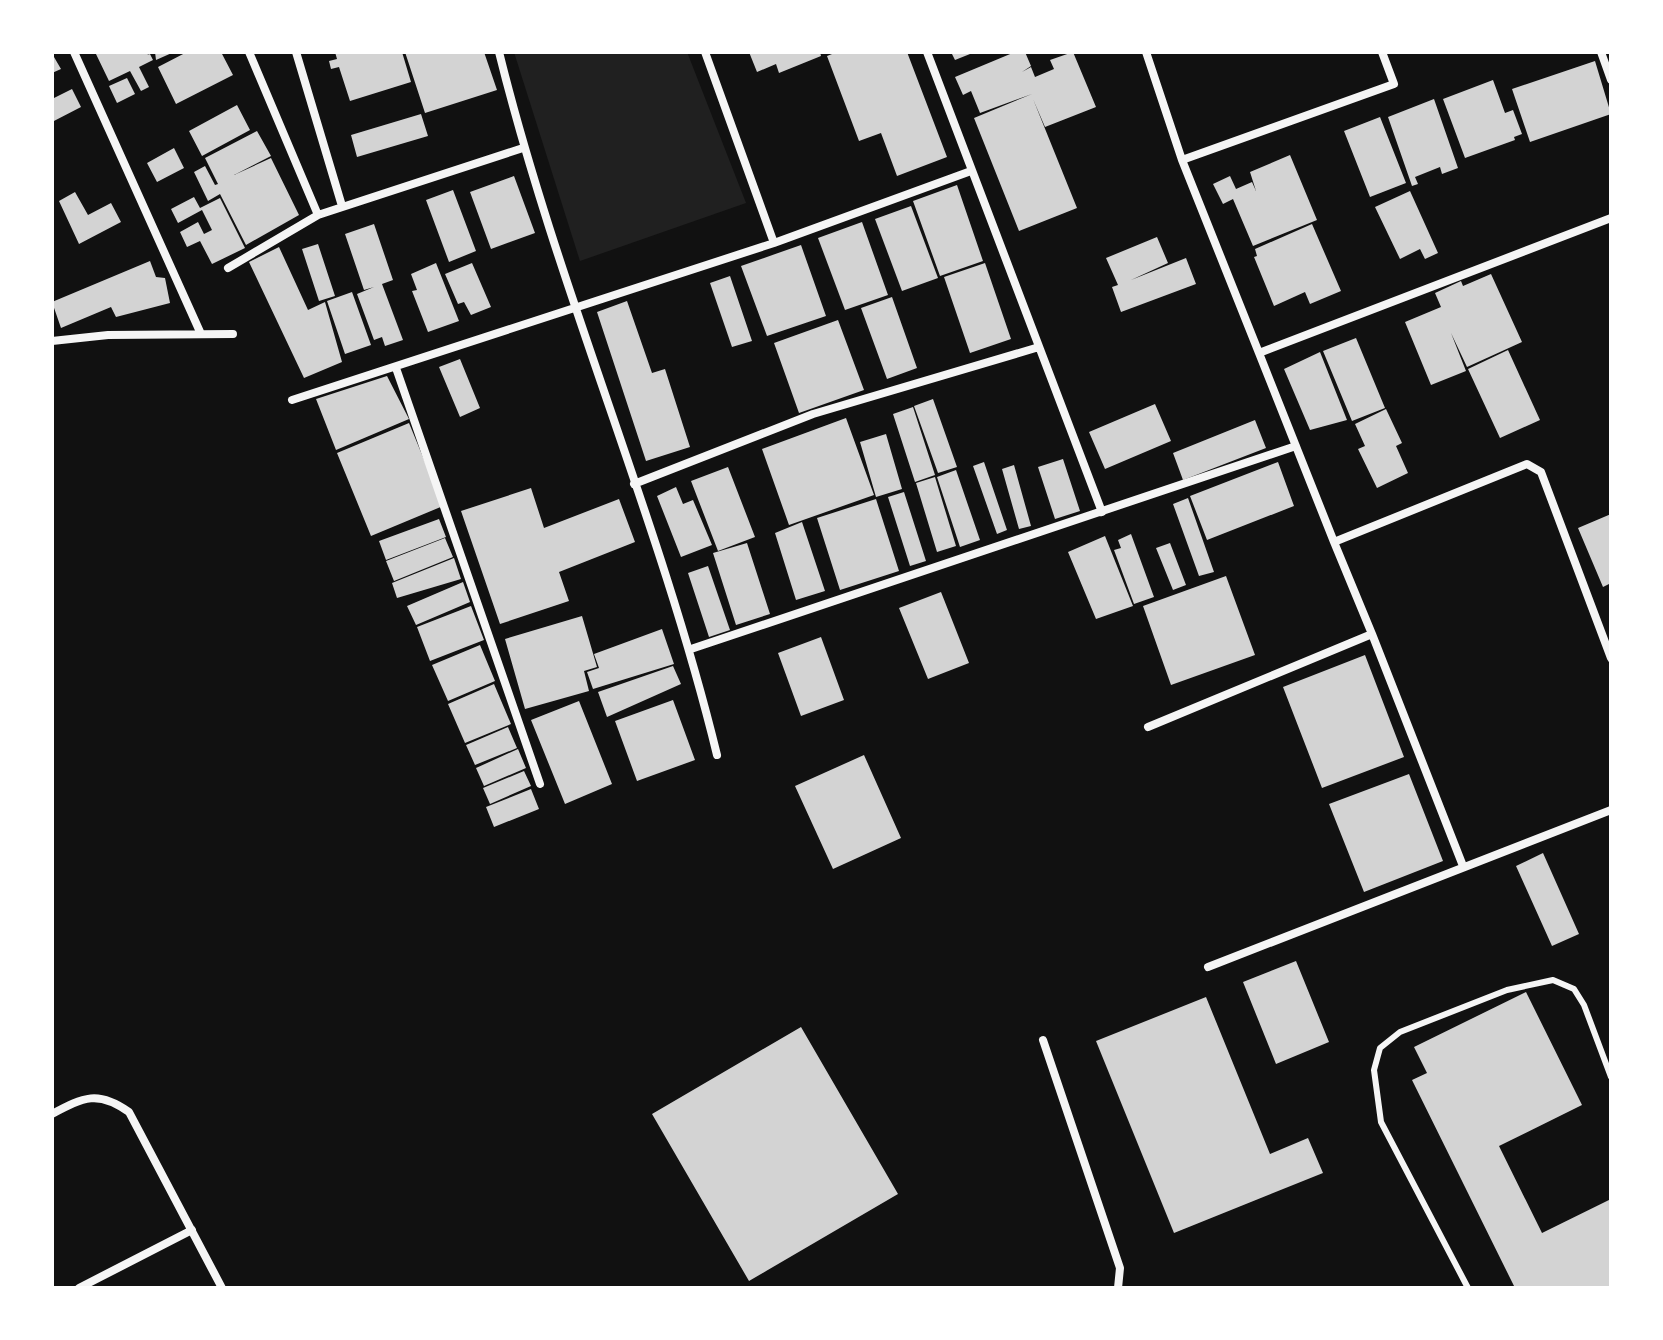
<svg xmlns="http://www.w3.org/2000/svg" width="1663" height="1340" viewBox="0 0 1663 1340" font-family="Arial,sans-serif">
  <style>
    .green { fill: #202020 }
    .building { fill: #d3d3d3 }
    .lines { fill: none; stroke-linecap: round; stroke-linejoin: round }
    .service { stroke: #f5f5f5; stroke-width: 6 }
    .minor { stroke: #f5f5f5; stroke-width: 8 }
  </style>
  <rect width="100%" height="100%" fill="#111"/>
  <!-- green -->
  <path class="green" d="M514,52H687L746,203L580,261Z"/>
  <!-- building -->
  <path class="building" d="M95,52H152L147,55L150,54L153,60L139,67L149,87L141,91L130,71L109,81Z
    M155,52H174L156,60Z
    M187,52H221L233,75L176,104L158,67Z
    M335,52H402L411,82L350,101L339,67L331,69L329,61L337,59Z
    M405,52H484L497,90L425,113Z
    M749,52H820L821,56L779,73L776,64L757,72Z
    M837,52H907L947,157L897,176L881,133L859,141L827,56Z
    M951,52H975L955,60Z
    M1015,52H1025L1031,66L1022,72L1031,67L1035,77L1054,69L1050,60L1073,52L1096,107L1045,127L1033,99L1077,208L1019,231L974,118L1032,94L980,113L971,91L963,95L955,77Z
    M54,57L61,69L52,73V58Z
    M1595,61L1611,114L1530,142L1512,89Z
    M127,78L135,94L117,103L109,86Z
    M1493,80L1505,113L1513,110L1522,134L1514,137L1515,140L1465,158L1443,99Z
    M72,89L81,107L52,122V99Z
    M1434,99L1458,168L1442,174L1440,167L1415,177L1418,184L1412,186L1388,117Z
    M237,105L250,130L202,156L189,131Z
    M421,114L428,136L357,157L351,135Z
    M1380,117L1406,183L1370,197L1344,131Z
    M257,131L271,156L234,175L271,158L299,215L246,245L220,194L208,201L194,172L205,166L215,185L218,184L205,158Z
    M174,148L184,168L157,182L147,163Z
    M1290,155L1317,220L1253,246L1233,199L1223,204L1213,184L1230,176L1236,189L1252,182L1256,191L1250,172Z
    M514,176L535,233L491,249L470,192Z
    M957,185L983,261L940,276L913,201Z
    M453,190L476,251L449,262L426,200Z
    M1410,191L1438,253L1425,259L1420,249L1400,259L1375,207Z
    M75,192L88,215L111,203L121,222L79,244L59,201Z
    M194,197L200,208L220,198L245,248L212,264L200,241L187,247L180,232L198,222L204,234L212,230L202,210L178,223L171,209Z
    M911,206L938,278L902,291L875,219Z
    M862,222L888,295L845,310L818,238Z
    M374,224L393,280L382,284L403,340L385,346L382,337L374,340L357,294L374,287L364,290L345,234Z
    M1312,224L1341,291L1310,304L1305,292L1274,306L1254,257L1257,256L1255,249Z
    M1157,237L1168,263L1131,280L1186,258L1196,284L1121,312L1112,287L1118,285L1106,258Z
    M318,244L335,296L319,301L302,249Z
    M801,245L826,316L767,336L741,266Z
    M279,247L308,310L325,302L342,362L304,378L249,262Z
    M150,261L156,277L165,278L170,303L116,317L111,307L61,328L52,302Z
    M436,263L459,321L428,332L412,291L417,290L411,274Z
    M472,263L491,307L471,315L464,302L458,304L445,274Z
    M985,263L1011,339L970,353L944,277Z
    M1491,274L1522,342L1467,367L1451,333L1466,371L1431,385L1405,322L1441,307L1435,293L1461,281L1463,286Z
    M730,276L752,341L732,347L710,283Z
    M352,292L371,345L345,354L327,301Z
    M892,297L917,368L887,379L861,308Z
    M627,301L652,373L665,369L690,447L646,461L597,312Z
    M838,320L864,390L799,413L774,343Z
    M1356,338L1385,408L1352,421L1323,351Z
    M1508,350L1540,420L1500,438L1468,369Z
    M1320,352L1347,420L1310,430L1284,369Z
    M460,359L480,408L460,417L439,367Z
    M387,376L409,419L336,450L316,399Z
    M933,399L957,467L938,473L914,406Z
    M1155,404L1171,441L1105,469L1089,432Z
    M913,407L935,475L915,482L893,414Z
    M1386,409L1402,443L1396,446L1408,473L1377,488L1358,449L1365,446L1355,424Z
    M846,418L874,495L789,525L762,449Z
    M1255,420L1266,448L1183,480L1173,453Z
    M409,423L443,506L371,536L337,453Z
    M886,434L902,489L876,497L860,442Z
    M1063,459L1080,511L1055,519L1038,467Z
    M984,462L1007,530L997,534L973,466Z
    M1278,462L1294,506L1207,540L1190,496Z
    M1014,465L1031,526L1019,529L1002,469Z
    M728,467L755,537L718,551L691,481Z
    M956,470L980,540L960,547L937,477Z
    M935,477L956,546L937,552L916,483Z
    M676,487L683,504L693,500L712,545L681,557L657,496Z
    M531,488L544,528L619,499L635,542L559,572L569,601L500,624L461,511Z
    M904,492L926,561L910,566L888,497Z
    M1188,498L1214,572L1199,576L1173,504Z
    M876,499L899,571L840,590L817,518Z
    M1611,514V583L1603,587L1578,528Z
    M439,519L446,537L386,560L379,541Z
    M802,522L825,591L796,600L775,533Z
    M1131,534L1154,597L1134,604L1114,550L1121,548L1118,540Z
    M1105,536L1133,606L1096,619L1068,552Z
    M445,538L453,557L394,581L386,561Z
    M747,543L770,614L736,625L713,553Z
    M1170,543L1186,585L1173,590L1156,548Z
    M454,558L461,579L397,598L392,583Z
    M708,566L730,630L709,637L688,573Z
    M1226,576L1255,655L1171,685L1143,606Z
    M463,582L470,602L416,625L407,606Z
    M941,592L969,663L928,679L899,608Z
    M471,606L484,640L430,661L417,627Z
    M582,616L597,667L584,671L589,691L525,709L505,639Z
    M662,629L674,664L593,689L587,672L599,668L594,654Z
    M821,637L844,700L801,716L778,653Z
    M480,645L495,681L448,701L432,665Z
    M1365,655L1404,757L1322,788L1283,687Z
    M673,666L681,684L607,717L598,692Z
    M494,684L511,724L465,743L448,704Z
    M673,700L695,760L637,781L615,721Z
    M579,701L612,784L565,804L531,720Z
    M508,727L517,748L475,765L466,745Z
    M518,749L526,768L484,786L476,768Z
    M864,755L901,838L833,869L795,786Z
    M524,771L531,786L490,804L483,788Z
    M1409,774L1443,861L1364,892L1329,804Z
    M531,789L539,809L494,827L486,807Z
    M1543,853L1579,934L1552,946L1516,866Z
    M1296,961L1329,1042L1276,1064L1243,982Z
    M1526,992L1582,1105L1499,1146L1542,1233L1611,1199V1288H1515L1412,1080L1427,1073L1414,1047Z
    M1206,997L1270,1154L1308,1138L1323,1173L1174,1233L1096,1041Z
    M801,1027L898,1194L749,1281L652,1114Z"/>
  <g class="lines">
    <!-- service -->
    <path class="service" d="M1468,1288L1381,1122L1374,1070L1380,1048L1400,1032L1507,990L1553,980L1574,989L1584,1005L1611,1077"/>
    <!-- minor -->
    <path class="minor" d="M74,52L201,334
      M249,52L318,215
      M296,52L342,206
      M499,52C558,291 659,517 717,755
      M705,52L774,243
      M927,52L1102,512
      M1146,52L1182,160L1259,353L1611,218
      M1601,52L1611,80
      M1182,160L1394,84L1382,52
      M228,268L318,215L523,148
      M52,341L108,335L233,334
      M1259,353L1334,542
      M396,368L540,784
      M292,400L774,243L971,171
      M634,484L813,414L1039,347
      M1372,634L1463,866
      M691,649L1296,446
      M1148,727L1372,634L1334,542L1527,464L1541,472L1611,658
      M1208,967L1611,810
      M1043,1040L1120,1268L1118,1288
      M52,1114C84,1097 98,1090 129,1112L222,1288
      M79,1288L192,1230"/>
  </g>
  <!-- border -->
  <rect width="1663" height="1340" fill="none" stroke="#ffffff" stroke-width="108"/>
</svg>
